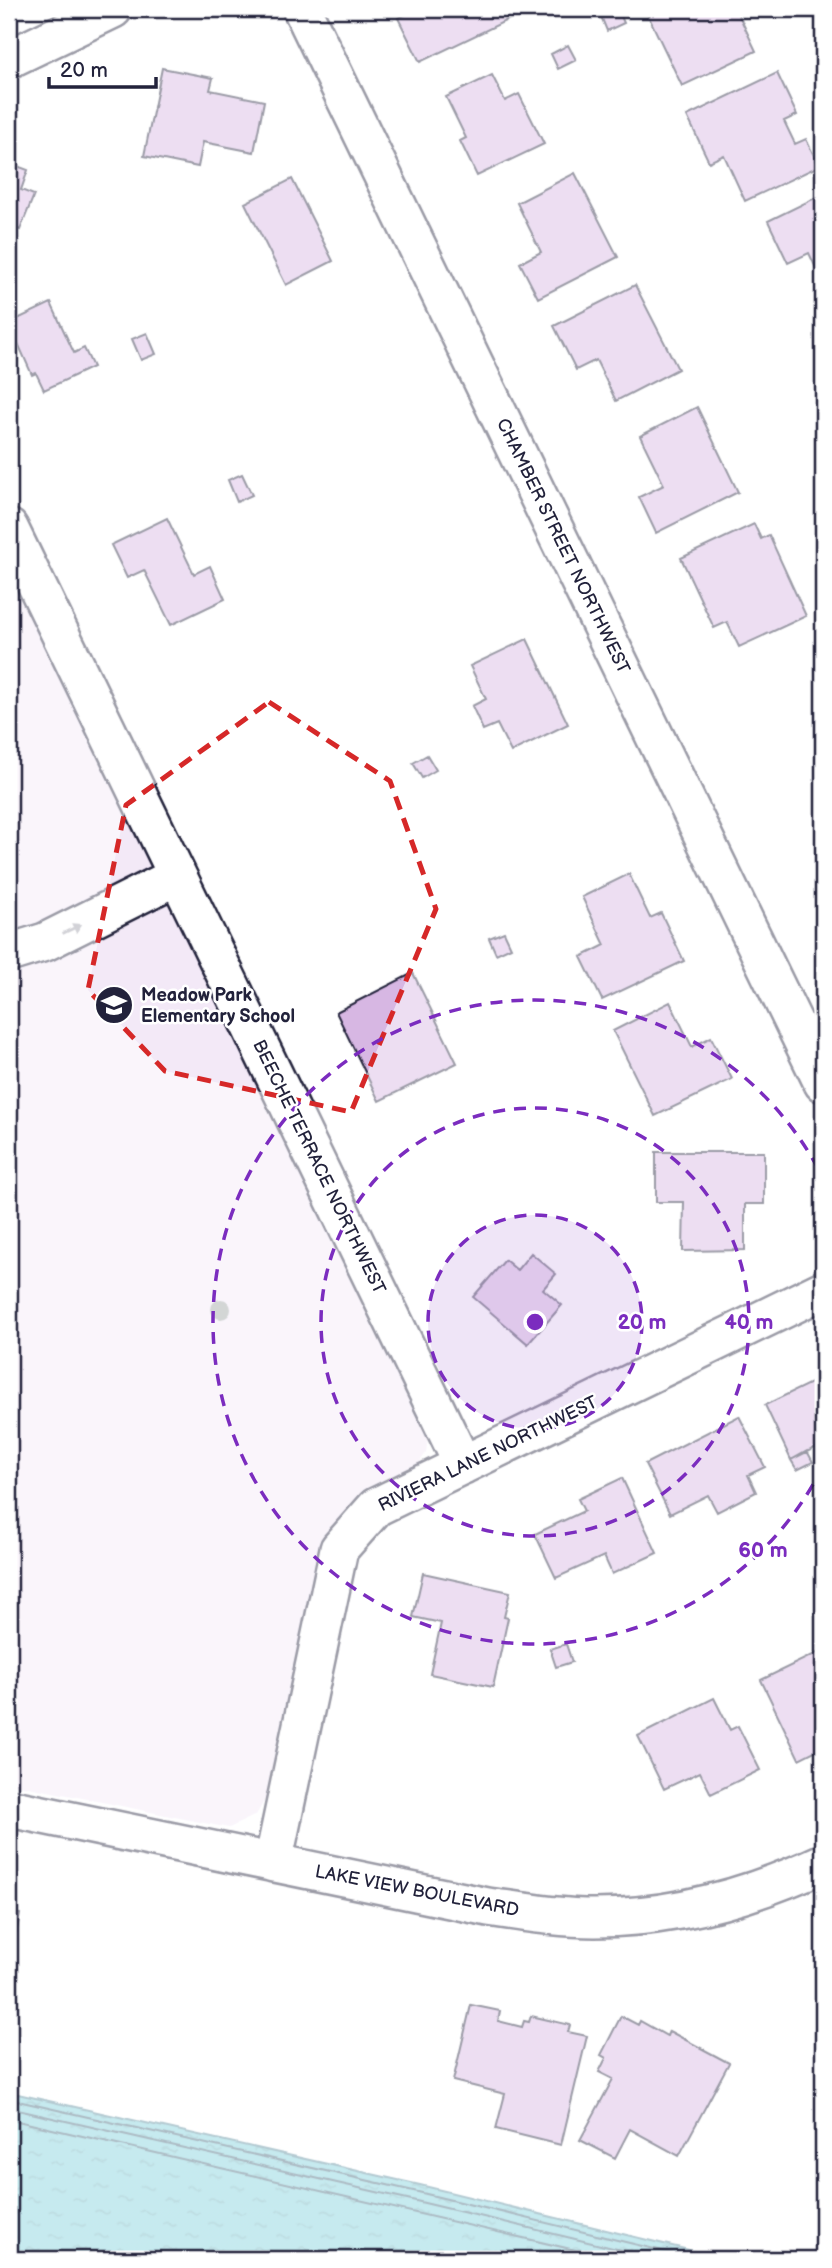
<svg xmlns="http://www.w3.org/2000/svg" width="832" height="2268" viewBox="0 0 832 2268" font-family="'Balsamiq Sans',sans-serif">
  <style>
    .built { fill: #f3e9f7 }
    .water { fill: url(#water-ripples); stroke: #5a8a9b; stroke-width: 2 }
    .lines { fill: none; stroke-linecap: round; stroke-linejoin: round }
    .shore { stroke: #48687b; stroke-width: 2 }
    .building { fill: #d7b7e3; stroke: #22223b; stroke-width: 2 }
    .minor-casing { stroke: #22223b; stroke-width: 42 }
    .minor { stroke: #fff; stroke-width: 37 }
    .tree { fill: #9ea4a3 }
    .oneway { fill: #9c9ca7 }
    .marked { fill: none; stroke: #d62828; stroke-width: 5; stroke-dasharray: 14 9; stroke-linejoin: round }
    .ring { fill: none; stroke: #7b2cbf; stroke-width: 3.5; stroke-dasharray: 12 9 }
    .labels { text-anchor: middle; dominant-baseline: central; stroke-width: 5; stroke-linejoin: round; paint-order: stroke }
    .street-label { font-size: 18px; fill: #22223b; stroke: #fff }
    .poi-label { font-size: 18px; font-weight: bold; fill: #22223b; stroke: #fff; text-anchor: start }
    .centre { fill: #7b2cbf; stroke: #fff; stroke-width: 3.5 }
    .ring-label { font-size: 21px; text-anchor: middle; font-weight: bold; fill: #7b2cbf; stroke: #fff; stroke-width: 5; stroke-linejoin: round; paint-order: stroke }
  </style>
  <defs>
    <pattern id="water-ripples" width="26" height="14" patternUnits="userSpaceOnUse" patternTransform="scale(1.75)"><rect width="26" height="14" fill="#80d0db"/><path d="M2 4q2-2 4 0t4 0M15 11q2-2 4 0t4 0" fill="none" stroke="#6eb2bd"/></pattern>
  </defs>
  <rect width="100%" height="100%" fill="#fff"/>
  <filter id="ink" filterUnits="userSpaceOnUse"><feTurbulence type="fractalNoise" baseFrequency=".0143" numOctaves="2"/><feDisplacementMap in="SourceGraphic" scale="14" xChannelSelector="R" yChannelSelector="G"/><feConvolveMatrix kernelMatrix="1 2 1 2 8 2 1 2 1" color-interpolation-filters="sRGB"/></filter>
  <g filter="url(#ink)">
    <!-- built -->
    <path class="built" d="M9,575L428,1435L426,1453L417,1466L362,1499L270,1791L256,1815L229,1828L9,1783Z"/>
    <!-- water -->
    <path class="water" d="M9,2092L420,2185L726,2259H9Z"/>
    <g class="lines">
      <!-- shore -->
      <path class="shore" d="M9,2099L418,2192L696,2259
        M9,2108L416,2201L659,2259
        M9,2119L614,2259"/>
    </g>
    <!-- building -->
    <path class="building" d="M405,9H518L520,14L420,62L398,18L407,14Z
      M611,9H618L624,23L607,31L600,14Z
      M645,9H736L756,51L682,86Z
      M568,45L576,60L558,69L551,54Z
      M162,68L213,78L210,90L264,101L254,152L203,142L198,167L144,156Z
      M777,73L797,115L784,121L795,144L806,139L819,166L745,201L724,155L709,162L687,116Z
      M492,75L505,101L519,94L544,144L477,176L460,141L466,138L446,97Z
      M9,163L28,170L21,190L34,195L20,230L9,226Z
      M575,173L618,257L538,298L520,263L541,252L517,203Z
      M292,179L333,261L286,285L245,203Z
      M823,194V283L809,253L788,263L768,221Z
      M635,285L678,369L616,401L596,360L576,370L554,326Z
      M51,303L74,353L84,348L93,367L44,390L36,373L32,375L9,323Z
      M147,333L156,354L141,360L132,339Z
      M697,407L738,492L656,533L639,497L664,485L640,436Z
      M242,474L252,495L237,502L228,480Z
      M167,518L194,574L210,566L225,599L171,625L144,570L127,578L111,545Z
      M754,524L761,539L769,535L806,616L739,647L727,622L714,628L681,558Z
      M527,639L568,724L511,752L497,724L483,730L472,706L486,699L470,666Z
      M427,755L436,770L422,778L413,763Z
      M629,874L650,918L661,913L684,961L602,1000L581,957L605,945L582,897Z
      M504,932L511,947L496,954L489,938Z
      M413,973L457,1063L379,1101L336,1012Z
      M670,1002L692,1047L711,1037L732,1079L655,1116L613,1031Z
      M656,1152H764V1204H745V1250L683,1251L684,1202H656Z
      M531,1253L556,1274L543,1289L562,1305L528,1344L473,1297L505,1260L517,1270Z
      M823,1377V1444L791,1460L765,1405Z
      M739,1416L765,1467L748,1475L756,1492L717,1512L708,1495L670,1514L645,1464Z
      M807,1451L813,1462L797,1470L791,1460Z
      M622,1478L657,1553L612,1574L604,1556L556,1578L535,1534L584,1511L578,1499Z
      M423,1573L510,1592L504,1617L508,1618L493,1687L430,1674L441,1623L413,1617Z
      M566,1644L572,1662L556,1667L550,1649Z
      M823,1650V1747L799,1759L761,1680Z
      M714,1698L730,1730L738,1726L760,1770L711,1794L700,1772L664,1789L638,1736Z
      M9,1912L20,1914L9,1970Z
      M471,2005L500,2011L498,2021L522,2027L524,2021L529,2022L531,2016L570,2025L568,2032L587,2036L561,2145L496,2129L505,2094L453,2081Z
      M621,2016L638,2025L640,2021L667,2036L669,2031L729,2063L679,2156L630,2129L615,2158L580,2140L613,2079L599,2072L606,2058L601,2055Z"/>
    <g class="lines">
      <defs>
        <path id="minor" d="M302,9L823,1083
          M9,59L113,9
          M9,528L463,1465
          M9,953L45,942L177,876
          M9,1808L488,1907C524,1912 559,1918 595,1918C674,1918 752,1896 823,1863
          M273,1863L339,1549L376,1507L823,1290"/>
      </defs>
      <!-- minor casing -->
      <use href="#minor" class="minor-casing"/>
      <!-- minor -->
      <use href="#minor" class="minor"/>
    </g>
    <!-- trees -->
    <circle class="tree" cx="221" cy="1309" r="10"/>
    <!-- one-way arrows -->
    <defs><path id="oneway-solid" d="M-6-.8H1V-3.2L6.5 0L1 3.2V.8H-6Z" transform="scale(1.75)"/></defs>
    <use class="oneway" href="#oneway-solid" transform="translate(72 929) rotate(-26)"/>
  </g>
  <!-- marked area -->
  <path d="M0 0H832V2268H0ZM269,702L390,781L436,909L351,1112L165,1071L88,990L126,805Z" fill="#fff" fill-opacity=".55" fill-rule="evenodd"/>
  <path class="marked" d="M269,702L390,781L436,909L351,1112L165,1071L88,990L126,805Z"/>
  <!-- distance rings -->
  <circle cx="535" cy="1322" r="107" fill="#7b2cbf" fill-opacity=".12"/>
  <g class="ring">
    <circle cx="535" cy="1322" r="107"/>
    <circle cx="535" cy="1322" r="214"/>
    <path d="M823 1466A322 322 0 1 1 823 1178"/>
  </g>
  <!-- icons -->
  <defs>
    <symbol id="school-disc" viewBox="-11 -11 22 22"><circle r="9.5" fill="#22223b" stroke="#fff"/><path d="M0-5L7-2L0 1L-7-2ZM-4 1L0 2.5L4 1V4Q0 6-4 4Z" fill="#fff"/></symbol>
  </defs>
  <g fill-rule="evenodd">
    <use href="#school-disc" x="92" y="983" width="44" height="44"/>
  </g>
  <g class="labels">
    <!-- street labels -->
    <g class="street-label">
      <text transform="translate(563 546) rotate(64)">CHAMBER STREET NORTHWEST</text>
      <text transform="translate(319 1167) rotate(64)">BEECHE TERRACE NORTHWEST</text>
      <text transform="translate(488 1454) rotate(-26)">RIVIERA LANE NORTHWEST</text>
      <text transform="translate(417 1891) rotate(11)">LAKE VIEW BOULEVARD</text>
    </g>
    <!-- poi labels -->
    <g class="poi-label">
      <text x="141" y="995">Meadow Park<tspan x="141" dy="21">Elementary School</tspan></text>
    </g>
  </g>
  <circle cx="535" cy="1322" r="10" class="centre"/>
  <g class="ring-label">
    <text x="642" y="1329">20 m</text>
    <text x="749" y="1329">40 m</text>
    <text x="763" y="1557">60 m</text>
  </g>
  <!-- margin -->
  <rect width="832" height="2268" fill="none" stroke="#fff" stroke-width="35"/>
  <rect x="18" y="18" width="797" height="2233" fill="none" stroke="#22223b" stroke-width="2.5" filter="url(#ink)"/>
  <!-- scale -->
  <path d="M49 77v10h107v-10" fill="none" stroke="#22223b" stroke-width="3.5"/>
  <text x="60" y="77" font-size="21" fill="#22223b" stroke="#ffffff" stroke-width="5" paint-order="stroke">20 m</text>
</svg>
